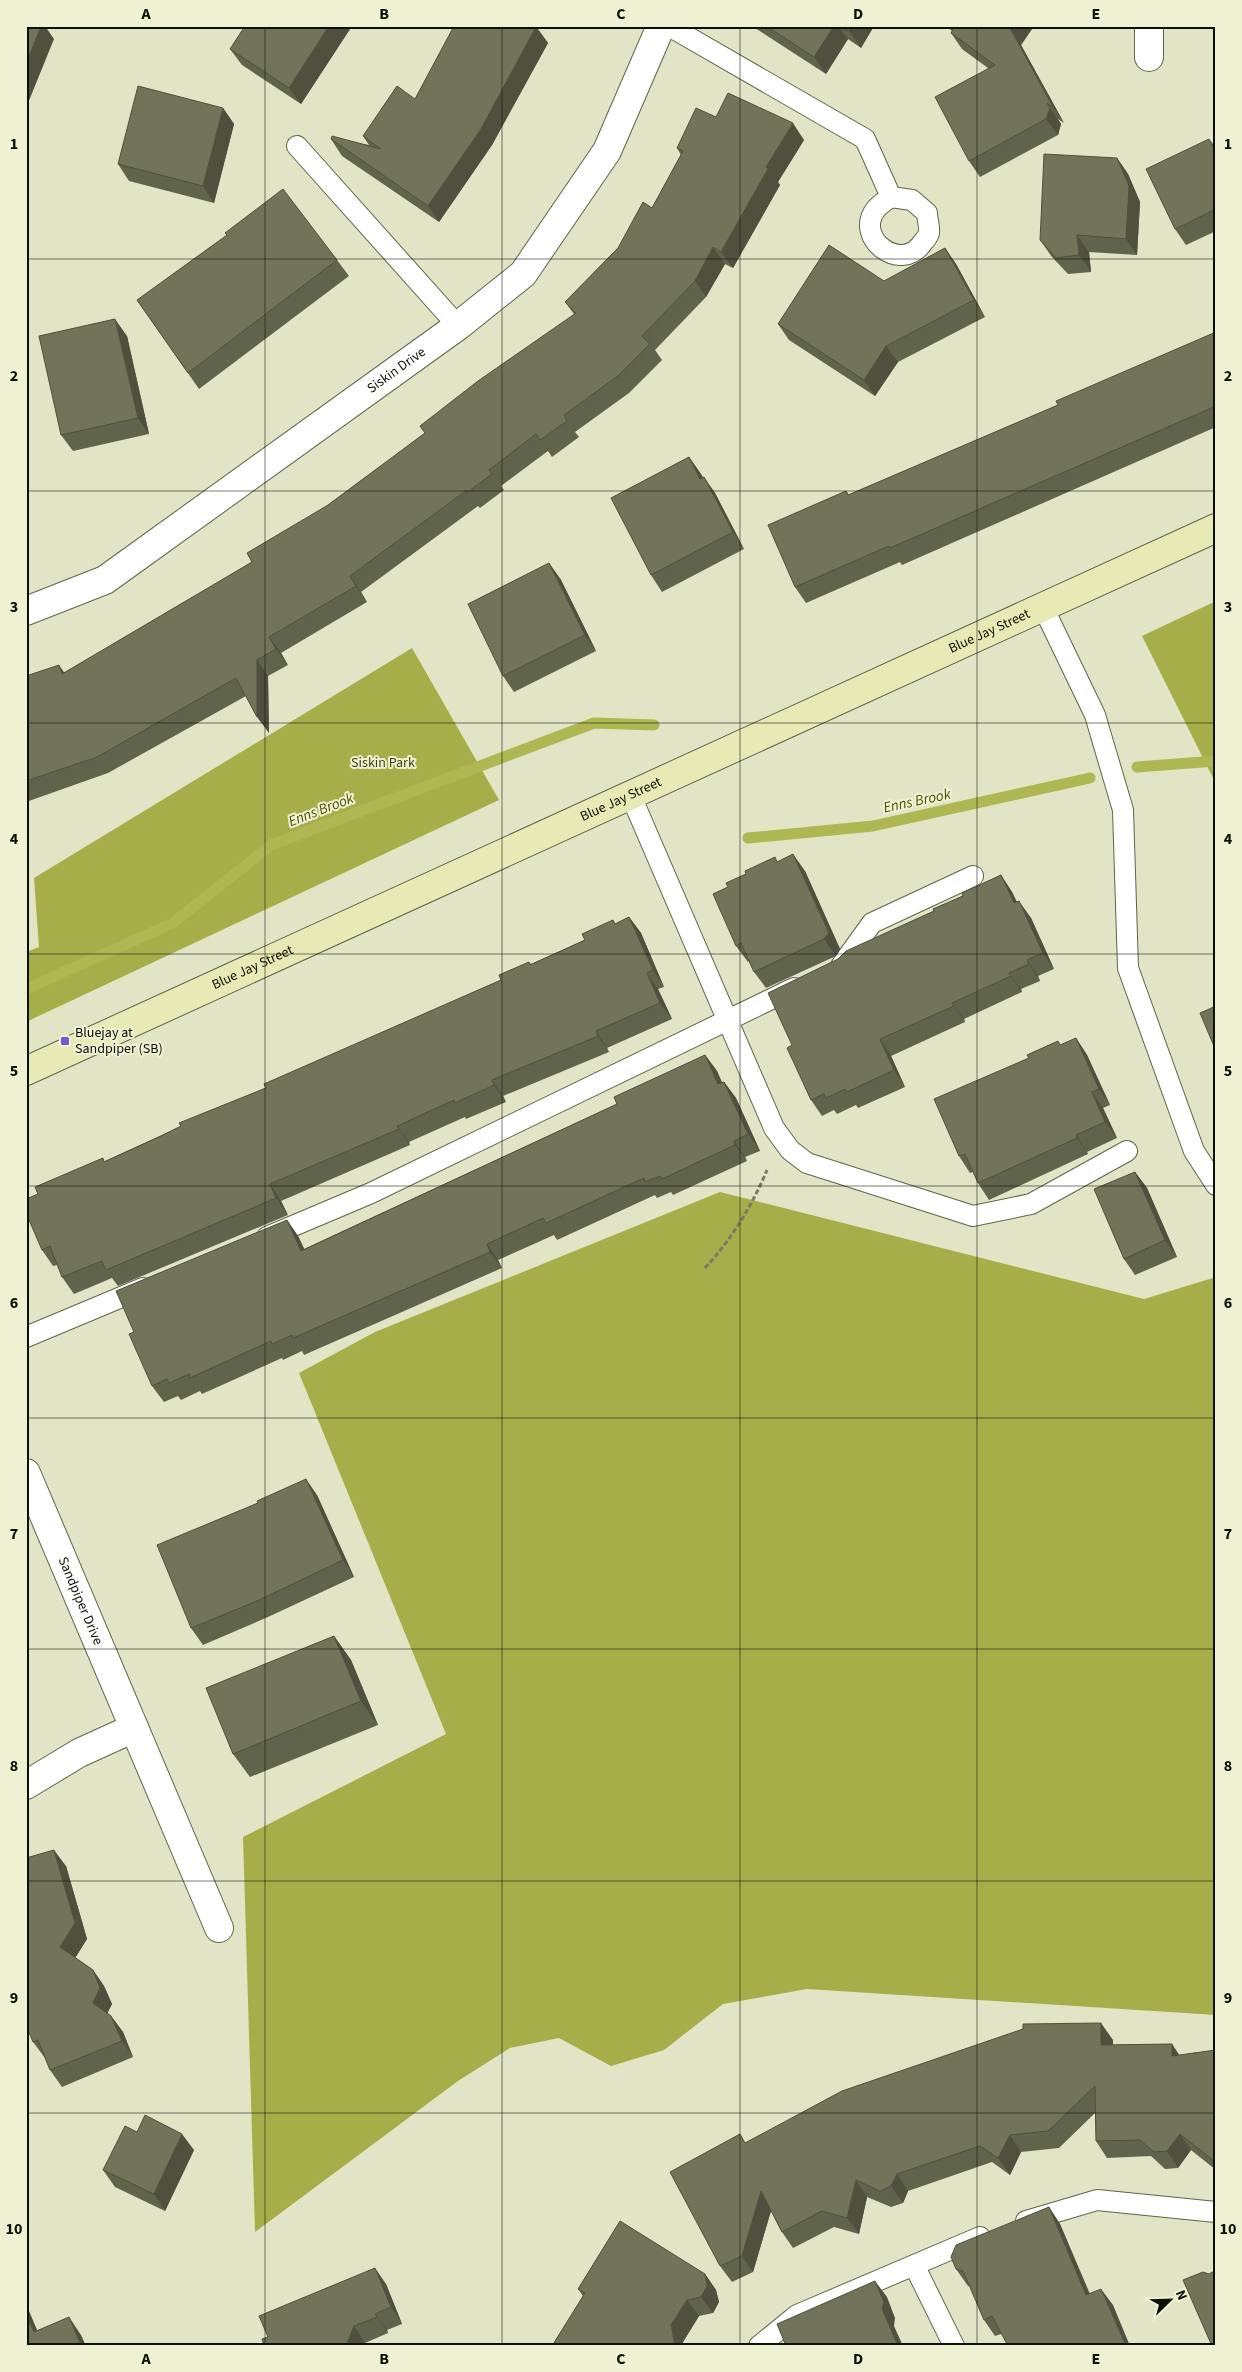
<svg xmlns="http://www.w3.org/2000/svg" width="1242" height="2372" viewBox="0 0 1242 2372" font-family="'Source Sans 3',sans-serif">
  <style>
    .forest { fill: #a6ae49 }
    .lines { fill: none; stroke-linecap: round; stroke-linejoin: round }
    .stream { stroke: #aeb752; stroke-width: 11 }
    .lane-casing { stroke: #61644a; stroke-width: 22 }
    .street-casing { stroke: #61644a; stroke-width: 30 }
    .secondary-casing { stroke: #61644a; stroke-width: 30 }
    .path { stroke: #787b67; stroke-width: 3; stroke-dasharray: 5 2.5; stroke-linecap: butt }
    .lane { stroke: #fff; stroke-width: 20 }
    .street { stroke: #fff; stroke-width: 28 }
    .secondary { stroke: #e7eab5; stroke-width: 28 }
    .wall { fill: #61644d }
    .shaded-wall { fill: #4f513e }
    .building { fill: #717459; stroke: #4f513e }
    .grid { fill: none; stroke: #0e0f06; stroke-width: 1; stroke-opacity: 0.55 }
    .poi-dot { fill: #7b56d0; stroke: #eef2d3; stroke-width: 2 }
    .labels { text-anchor: middle; dominant-baseline: central; stroke-width: 4; stroke-linejoin: round; paint-order: stroke }
    .street-label { font-size: 14px; fill: #0e0f06; stroke: #eef2d3 }
    .park-label { font-size: 14px; fill: #3e4218; stroke: #eef2d3 }
    .poi-label { font-size: 14px; fill: #0e0f06; stroke: #eef2d3; text-anchor: start }
    .water-label { font-size: 15px; font-style: italic; fill: #4e5303; stroke: #eef2d3 }
    .neatline { fill: none; stroke: #0e0f06; stroke-width: 2 }
    .grid-label { font-size: 16px; text-anchor: middle; font-weight: bold; fill: #0e0f06 }
  </style>
  <rect width="100%" height="100%" fill="#e1e5c6"/>
  <!-- forest -->
  <path class="forest" d="M1216,601V784L1142,636Z
    M412,648L499,800L26,1022V952L39,947L34,878Z
    M720,1192L1144,1299L1216,1277V2015L807,1989L723,2004L664,2050L611,2066L559,2038L510,2048L458,2081L255,2232L243,1837L446,1734L299,1373L375,1332Z"/>
  <g class="lines">
    <!-- stream -->
    <path class="stream" d="M1137,767L1216,761
      M748,838L873,826L1090,778
      M26,989L173,923L271,845L594,723L654,725"/>
    <defs>
      <path id="lane" d="M669,26L865,139L891,197
        M297,146L458,326
        M891,197L912,200L927,213C927,219 930,227 929,233C928,236 925,240 923,242C902,275 853,238 876,209C880,204 887,200 891,197Z
        M1043,607L1095,715L1123,810L1128,968L1194,1151L1216,1185
        M631,796L774,1128L790,1150L807,1163L973,1216L1031,1204L1127,1151
        M841,966L872,923L973,876
        M267,1237L371,1193L794,988
        M26,1337L143,1288
        M1026,2221L1097,2200L1216,2212
        M914,2265L954,2346
        M759,2346L797,2315L980,2237"/>
      <g id="street">
        <path d="M1149,26V57"/>
        <path id="s1" d="M26,611L105,580L458,326L523,274L607,151L661,26"/>
        <path id="s2" d="M26,1473L219,1928"/>
        <path d="M26,1785L79,1753L134,1728"/>
      </g>
      <g id="secondary">
        <path id="s3" d="M26,1071L1216,528"/>
      </g>
    </defs>
    <!-- lane casing -->
    <use href="#lane" class="lane-casing"/>
    <!-- street casing -->
    <use href="#street" class="street-casing"/>
    <!-- secondary casing -->
    <use href="#secondary" class="secondary-casing"/>
    <!-- path -->
    <path class="path" d="M705,1268C731,1240 752,1206 767,1170"/>
    <!-- lane -->
    <use href="#lane" class="lane"/>
    <!-- street -->
    <use href="#street" class="street"/>
    <!-- secondary -->
    <use href="#secondary" class="secondary"/>
  </g>
  <!-- wall -->
  <path class="wall" d="M352,26L301,104L242,65L230,49Z
    M454,26H538L537,28L548,43L492,145L439,222L342,156L331,139L369,145L363,136L415,99Z
    M752,26H874L861,48L848,39L826,74Z
    M946,26H1034L1021,45L1064,123L1058,119L1061,124L1058,135L980,177L969,161L988,68L962,49L951,33L952,31Z
    M223,108L234,124L214,203L129,181L118,164Z
    M716,117L804,140L778,182L780,185L733,268L725,264L706,297L655,350L662,360L629,393L575,432L579,437L552,457L548,451L501,486L504,490L480,508L478,506L361,592L367,602L281,653L288,665L268,676L269,733L246,696L108,773L26,802V718L28,719L64,673L252,562L328,505L425,433L574,314L565,302L618,248L652,208L681,155L677,148Z
    M1216,148V231L1186,245L1175,229Z
    M1117,158L1128,174L1140,202L1137,255L1089,252L1091,272L1068,274L1052,257L1040,240Z
    M945,248L956,264L985,317L898,362L875,396L789,340L778,324L884,281Z
    M337,260L349,276L199,389L137,300Z
    M1216,332V427L902,565L900,562L806,603L795,587L846,491L849,495L1058,405Z
    M127,336L149,434L73,451L61,435Z
    M689,457L703,477L715,493L744,549L662,592L651,575Z
    M549,563L561,580L596,651L514,692L503,676Z
    M778,861L805,871L840,949L836,956L766,988L754,972L749,961L748,962L736,946L728,887Z
    M1001,875L1012,892L1017,902L1031,918L1054,969L1038,976L1040,981L1021,989L1022,992L964,1019L965,1022L891,1056L905,1087L858,1108L856,1105L837,1114L834,1110L822,1116L811,1100L792,1045L838,959L934,911Z
    M629,917L641,933L664,987L658,989L672,1019L607,1048L609,1052L503,1096L506,1102L466,1119L465,1117L409,1142L410,1145L281,1201L288,1215L118,1286L112,1278L74,1294L62,1277L57,1265L53,1266L42,1250L38,1194L105,1161L501,980L529,962L531,964L585,940L615,924Z
    M1076,1038L1087,1055L1110,1105L1103,1108L1117,1138L1087,1152L1088,1154L989,1200L978,1183L973,1172L970,1173L959,1156L1061,1045Z
    M705,1055L717,1071L722,1083L724,1082L736,1098L760,1151L745,1157L747,1161L673,1195L671,1192L657,1198L655,1195L557,1240L554,1235L498,1260L502,1268L304,1355L302,1351L283,1360L282,1358L202,1394L200,1391L181,1400L178,1396L164,1402L152,1386L134,1332L287,1220L298,1236L304,1249L617,1104Z
    M1135,1172L1147,1188L1177,1257L1135,1275L1124,1259Z
    M317,1495L354,1577L268,1617L203,1645L191,1628Z
    M334,1636L351,1660L378,1725L250,1777L233,1754Z
    M66,1866L87,1939L75,1958L93,1970L104,1986L112,2004L107,2013L111,2016L123,2032L133,2057L62,2087L50,2070L45,2058L33,2042Z
    M1113,2040V2045L1172,2044L1179,2055L1216,2050V2170L1191,2150L1178,2168L1165,2169L1151,2156L1107,2158L1096,2141L1095,2113L1059,2148L1021,2152L1010,2175L992,2162L908,2191L903,2203L891,2207L867,2197L859,2234L834,2227L793,2248L782,2232L771,2211L753,2272L732,2282L720,2266L746,2143Z
    M137,2132L194,2150L165,2211L115,2187L103,2170Z
    M1049,2207L1060,2224L1090,2294L1113,2305L1001,2334L995,2336L984,2320L970,2286H968L956,2269Z
    M705,2274L716,2290L719,2302L713,2313L699,2316L683,2342V2346H552L583,2296L578,2289Z
    M386,2284L402,2324L387,2330L388,2333L365,2343L268,2337Z"/>
  <!-- shaded-wall -->
  <path class="shaded-wall" d="M41,26H45L54,39L26,108V64Z
    M329,26H352L301,104L289,88Z
    M527,26H538L537,28L548,43L492,145L439,222L428,206Z
    M834,26H838L848,39L826,74L814,57Z
    M852,26H874L861,48L849,31Z
    M1011,26H1034L1021,45L1064,123L1053,107L1010,28Z
    M1047,103L1061,124L1058,135L1046,119Z
    M223,108L234,124L214,203L203,186Z
    M793,123L804,140L778,182L780,185L733,268L721,252L766,167Z
    M1209,139L1216,148V153Z
    M1117,158L1128,174L1140,202L1137,255L1126,239Z
    M1077,235L1089,252L1091,272L1079,255Z
    M713,247L725,264L706,297L695,281Z
    M945,248L956,264L985,317L974,300Z
    M115,319L127,336L149,434L138,418Z
    M886,346L898,362L875,396L864,380Z
    M689,457L701,474L712,495L700,479Z
    M704,477L715,493L744,549L733,532Z
    M549,563L561,580L596,651L585,635Z
    M350,576L361,592L367,602L356,586Z
    M269,637L281,653L288,665L276,649Z
    M257,660L268,676L269,733L257,717Z
    M59,665L70,681L62,674Z
    M793,854L805,871L840,949L836,956L824,939Z
    M1001,875L1012,892L1025,920L1014,903Z
    M1019,901L1031,918L1054,969L1043,953Z
    M629,917L641,933L664,987L653,970Z
    M1027,960L1038,976L1040,981L1029,964Z
    M647,973L658,989L672,1019L660,1003Z
    M1009,973L1021,989L1022,992L1011,976Z
    M952,1003L964,1019L965,1022L954,1006Z
    M596,1031L607,1048L609,1052L598,1036Z
    M1076,1038L1087,1055L1110,1105L1099,1089Z
    M880,1039L891,1056L905,1087L894,1070Z
    M705,1055L717,1071L730,1100L718,1084Z
    M492,1080L503,1096L506,1102L494,1085Z
    M724,1082L736,1098L760,1151L748,1134Z
    M1092,1092L1103,1108L1117,1138L1105,1122Z
    M397,1126L409,1142L410,1145L399,1129Z
    M1076,1135L1087,1152L1088,1154L1077,1138Z
    M734,1141L745,1157L747,1161L735,1145Z
    M1135,1172L1147,1188L1177,1257L1165,1240Z
    M270,1184L281,1201L288,1215L276,1198Z
    M287,1220L298,1236L313,1267L301,1251Z
    M487,1244L498,1260L502,1268L490,1252Z
    M306,1479L317,1495L354,1577L343,1560Z
    M334,1636L351,1660L378,1725L361,1701Z
    M54,1850L66,1866L87,1939L72,1963L60,1947Z
    M93,1970L104,1986L112,2004L104,2020L93,2003Z
    M111,2016L123,2032L133,2057L122,2041Z
    M1101,2023L1113,2040V2061L1101,2045Z
    M1172,2044L1183,2061L1172,2056Z
    M182,2134L194,2150L165,2211L154,2194Z
    M1180,2134L1191,2150L1178,2168L1167,2151Z
    M1010,2135L1021,2152L1010,2175L998,2158Z
    M897,2174L908,2191L903,2203L891,2186Z
    M856,2180L867,2197L859,2234L847,2218Z
    M761,2191L772,2207L753,2272L742,2256Z
    M1049,2207L1060,2224L1097,2312L1086,2295Z
    M375,2268L386,2284L402,2324L391,2307Z
    M705,2274L716,2290L719,2302L713,2313L701,2297Z
    M875,2281L887,2297L895,2318L894,2326L903,2346H898L882,2309Z
    M1101,2289L1113,2305L1130,2346H1126Z
    M687,2300L699,2316L683,2342V2346H675L671,2325Z
    M26,2304L44,2346L34,2332L26,2315Z
    M375,2314L387,2330L388,2333L377,2317Z
    M69,2317L81,2335L86,2346H81Z
    M354,2326L365,2343L364,2346H346Z"/>
  <!-- building -->
  <path class="building" d="M26,26H41L26,64Z
    M245,26H329L289,88L230,49Z
    M454,26L536,27L481,129L428,206L331,139L332,136L381,149L363,136L397,86L415,99Z
    M766,26H834L814,57Z
    M841,26H852L849,31Z
    M955,26H1011L1010,28L1053,107L1047,103L1050,108L1046,119L969,161L935,97L995,65L951,33Z
    M138,86L223,108L203,186L118,164Z
    M728,93L793,123L766,167L768,169L721,252L713,247L695,281L642,336L650,344L618,376L564,415L567,421L540,440L536,434L489,470L492,474L468,492L467,490L350,576L356,586L269,637L276,649L257,660V717L236,678L97,757L26,781V718L28,719L26,715V676L59,665L62,674L252,562L247,553L328,505L425,433L420,426L478,381L576,313L565,302L618,248L643,202L652,208L683,151L677,148L696,108L716,117Z
    M1209,139L1216,153V209L1175,229L1146,169Z
    M1044,154L1117,158L1129,186L1126,239L1077,235L1079,255L1056,258L1040,240Z
    M283,189L337,260L188,373L137,300L227,235L225,233Z
    M829,245L884,281L945,248L974,300L886,346L864,380L778,324Z
    M115,319L138,418L61,435L39,336Z
    M1216,332V406L890,548L889,546L795,587L768,525L846,491L848,495L1058,405L1056,401Z
    M689,457L700,479L704,477L733,532L651,575L611,498Z
    M549,563L585,635L503,676L468,604Z
    M793,854L829,933L824,939L754,972L741,943L736,946L713,894L728,887L726,883L746,874L745,871L775,857L777,862Z
    M1001,875L1014,903L1019,901L1043,953L1027,960L1029,964L1009,973L1011,976L952,1003L954,1006L880,1039L894,1070L847,1092L845,1089L826,1098L824,1094L811,1100L787,1048L792,1045L768,993L838,959L846,951L934,911L933,909L963,896L962,893Z
    M629,917L653,970L647,973L660,1003L596,1031L598,1036L492,1080L494,1085L455,1103L454,1100L397,1126L399,1129L270,1184L276,1198L106,1270L102,1261L62,1277L50,1246L42,1250L26,1213V1199L38,1194L35,1187L103,1158L104,1162L161,1136L181,1126L179,1123L266,1088L264,1084L501,980L499,975L529,962L530,965L585,940L582,934L613,920L615,924Z
    M1216,1006V1051L1200,1013Z
    M1076,1038L1099,1089L1092,1092L1105,1122L1076,1135L1077,1138L978,1183L965,1154L959,1156L934,1099L1029,1058L1027,1055L1058,1041L1060,1045Z
    M705,1055L718,1084L724,1082L748,1134L734,1141L735,1145L662,1179L660,1176L645,1182L644,1178L546,1223L543,1218L487,1244L490,1252L293,1338L292,1335L272,1344L271,1341L190,1378L189,1374L169,1383L167,1379L152,1386L129,1334L134,1332L116,1291L287,1220L301,1251L617,1104L614,1097Z
    M1135,1172L1165,1240L1124,1259L1094,1189Z
    M306,1479L343,1560L257,1601L191,1628L157,1545L258,1503L257,1501Z
    M334,1636L361,1701L233,1754L206,1688Z
    M54,1850L75,1923L60,1947L93,1970L100,1988L93,2003L111,2016L122,2041L50,2070L38,2040L33,2042L26,2025V1858Z
    M1101,2023V2045L1172,2044V2056L1216,2050V2160L1214,2161L1180,2134L1167,2151L1154,2152L1140,2140L1096,2141L1095,2086L1048,2131L1010,2135L998,2158L980,2146L897,2174L891,2186L880,2191L856,2180L847,2218L822,2211L782,2232L761,2191L742,2256L720,2266L670,2172L740,2134L745,2143L842,2091L1023,2029V2024Z
    M145,2115L182,2134L154,2194L103,2170L125,2126L137,2132Z
    M1049,2207L1086,2295L1101,2289L1126,2346H1008L992,2316L984,2320L963,2271L956,2269L951,2257L956,2245Z
    M620,2221L705,2274L707,2286L701,2297L687,2300L671,2325L675,2346H552L585,2293L578,2289Z
    M375,2268L391,2307L375,2314L377,2317L354,2326L346,2346H264L262,2339L268,2337L259,2316Z
    M1216,2270V2346H1212L1183,2280L1203,2272L1209,2274Z
    M875,2281L884,2302L882,2309L898,2346H786L777,2324Z
    M26,2315L34,2332L69,2317L81,2346H26Z"/>
  <!-- grid -->
  <path class="grid" d="M265,26V2346M502,26V2346M740,26V2346M977,26V2346M26,259H1216M26,491H1216M26,723H1216M26,954H1216M26,1186H1216M26,1418H1216M26,1649H1216M26,1881H1216M26,2113H1216"/>
  <!-- markers -->
  <rect class="poi-dot" x="60" y="1036" width="10" height="10" rx="2.5"/>
  <g class="labels">
    <!-- street labels -->
    <g class="street-label">
      <text stroke="none"><textPath href="#s1" startOffset="444">Siskin Drive</textPath></text>
      <text stroke="none"><textPath href="#s3" startOffset="1059">Blue Jay Street</textPath></text>
      <text stroke="none"><textPath href="#s3" startOffset="654">Blue Jay Street</textPath></text>
      <text stroke="none"><textPath href="#s3" startOffset="249">Blue Jay Street</textPath></text>
      <text stroke="none"><textPath href="#s2" startOffset="139">Sandpiper Drive</textPath></text>
    </g>
    <!-- park labels -->
    <g class="park-label">
      <text x="383" y="763">Siskin Park</text>
    </g>
    <!-- poi labels -->
    <g class="poi-label">
      <text x="75" y="1033">Bluejay at<tspan x="75" dy="16">Sandpiper (SB)</tspan></text>
    </g>
    <!-- water labels -->
    <g class="water-label">
      <text transform="translate(917 801) rotate(-12)">Enns Brook</text>
      <text transform="translate(321 810) rotate(-21)">Enns Brook</text>
    </g>
  </g>
  <!-- border -->
  <rect width="1242" height="2372" fill="none" stroke="#eef2d3" stroke-width="55"/>
  <!-- north arrow -->
  <g transform="translate(1170 2300) rotate(67)" stroke="#eef2d3" stroke-width="4" paint-order="stroke">
  <path d="M0-4L9 19L0 12L-9 19Z" fill="#0e0f06"/>
  <text y="-8" font-size="14" font-weight="bold" text-anchor="middle" fill="#0e0f06">N</text>
  </g>
  <rect x="28" y="28" width="1186" height="2316" class="neatline"/>
  <g class="grid-label">
    <text x="146" y="19">A</text>
    <text x="384" y="19">B</text>
    <text x="621" y="19">C</text>
    <text x="858" y="19">D</text>
    <text x="1096" y="19">E</text>
    <text x="14" y="149">1</text>
    <text x="1228" y="149">1</text>
    <text x="14" y="381">2</text>
    <text x="1228" y="381">2</text>
    <text x="14" y="612">3</text>
    <text x="1228" y="612">3</text>
    <text x="14" y="844">4</text>
    <text x="1228" y="844">4</text>
    <text x="14" y="1076">5</text>
    <text x="1228" y="1076">5</text>
    <text x="14" y="1308">6</text>
    <text x="1228" y="1308">6</text>
    <text x="14" y="1539">7</text>
    <text x="1228" y="1539">7</text>
    <text x="14" y="1771">8</text>
    <text x="1228" y="1771">8</text>
    <text x="14" y="2003">9</text>
    <text x="1228" y="2003">9</text>
    <text x="14" y="2234">10</text>
    <text x="1228" y="2234">10</text>
    <text x="146" y="2364">A</text>
    <text x="384" y="2364">B</text>
    <text x="621" y="2364">C</text>
    <text x="858" y="2364">D</text>
    <text x="1096" y="2364">E</text>
  </g>
</svg>
